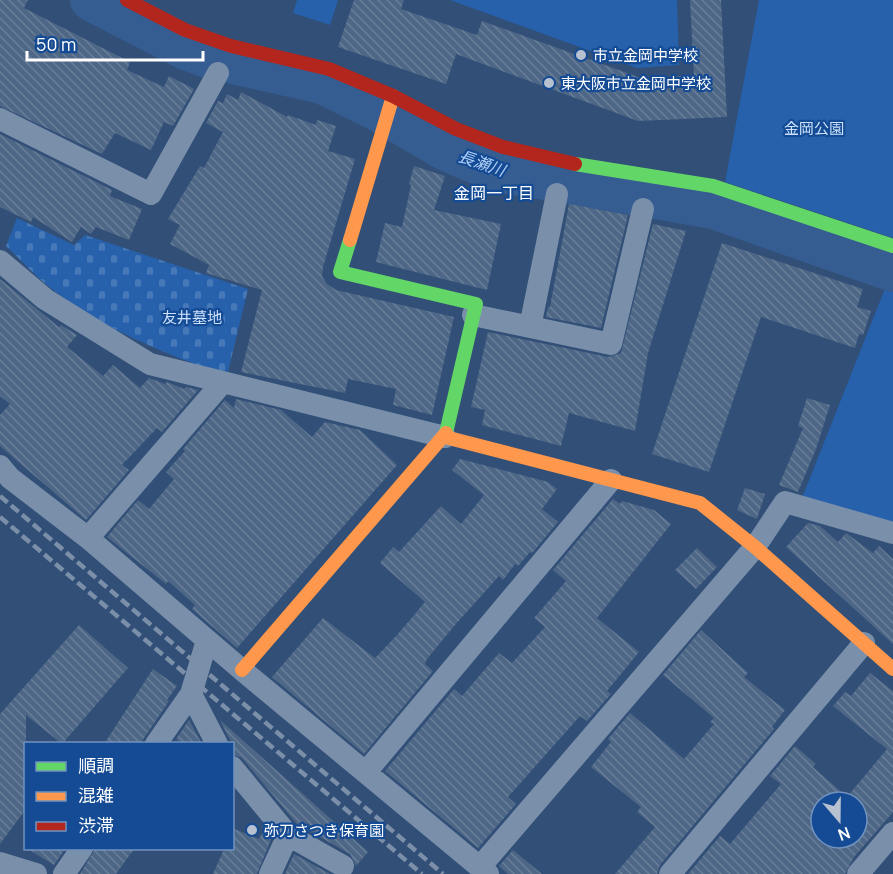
<svg xmlns="http://www.w3.org/2000/svg" width="893" height="874" viewBox="0 0 893 874" font-family="Manrope,'Noto Sans JP',sans-serif">
  <style>
    .cemetery { fill: url(#cemetery-stones) }
    .park { fill: #2761ab }
    .lines { fill: none; stroke-linecap: round; stroke-linejoin: round }
    .river { stroke: #365d91; stroke-width: 42 }
    .building { fill: url(#building-back-hatch); fill-rule: evenodd }
    .street { stroke: #7a8faa; stroke-width: 22 }
    .fast { stroke: #63d668; stroke-width: 14 }
    .slow { stroke: #ff974d; stroke-width: 14 }
    .jam { stroke: #b3261e; stroke-width: 14 }
    .rail { stroke: #7b8fa9; stroke-width: 4.5; stroke-dasharray: 10 4.5; stroke-linecap: butt }
    .poi-dot { fill: #b7c1cf; stroke: #144b94; stroke-width: 2 }
    .labels { text-anchor: middle; dominant-baseline: central; stroke-width: 4.5; stroke-linejoin: round; paint-order: stroke }
    .poi-label { font-size: 15px; fill: #fff; stroke: #144b94; text-anchor: start }
    .park-label { font-size: 15px; fill: #cbe1fc; stroke: #144b94 }
    .water-label { font-size: 16px; font-style: italic; fill: #b0d0f9; stroke: #144b94 }
    .neighbourhood-label { font-size: 16px; fill: #fff; stroke: #144b94 }
  </style>
  <defs>
    <pattern id="cemetery-stones" width="16" height="16" patternUnits="userSpaceOnUse" patternTransform="scale(1.5)"><rect width="16" height="16" fill="#2761ab"/><path d="M2 7V4a2 2 0 0 1 4 0v3zM10 15v-3a2 2 0 0 1 4 0v3z" fill="#4779b8"/></pattern>
    <pattern id="building-back-hatch" width="6" height="6" patternUnits="userSpaceOnUse" patternTransform="scale(1.5)"><rect width="6" height="6" fill="#4e6786"/><path d="M-1 5l2 2M0 0l6 6M5-1l2 2" fill="none" stroke="#697e98"/></pattern>
  </defs>
  <rect width="100%" height="100%" fill="#314f77"/>
  <!-- cemetery -->
  <path class="cemetery" d="M17,218L74,245L85,235L248,289L227,376C166,354 105,330 53,290C36,277 21,260 6,246Z"/>
  <!-- park -->
  <path class="park" d="M297,0H338L330,25L293,13Z
    M450,0H677L679,65L637,68Z
    M759,0H893V238L725,182Z
    M890,276L893,277V528L802,498Z"/>
  <g class="lines">
    <!-- river -->
    <path class="river" d="M91,0L186,49L210,58L322,83L377,110L448,151L492,170L713,208L893,271"/>
  </g>
  <!-- building -->
  <path class="building" d="M0,0H28L24,8L130,62L127,70L164,87L169,76L194,89L173,126L164,122L151,150L115,133L102,154L0,106Z
    M354,0H404L401,9L477,35L482,21L644,79L694,75L690,0H721L727,117L638,121L456,54L446,84L338,47Z
    M241,92L287,117L288,115L316,125L317,120L336,126L328,151L355,159L323,267L322,276L327,284L336,290L454,317L432,415L393,405L396,389L348,379L345,393L241,372L262,290L206,273L209,265L170,244L180,225L168,219L200,166L204,168L223,132L206,123L218,101L223,103L227,94L238,100Z
    M0,134L112,190L110,196L142,209L129,240L96,227L91,234L81,227L72,242L33,217L31,222L0,207Z
    M414,166L445,176L434,210L501,224L487,290L376,262L385,223L402,227L411,185L409,184Z
    M569,204L628,215L601,328L546,317L548,307H550Z
    M653,224L686,231L648,353L635,431L569,413L561,446L482,425L485,410L471,407L488,332L608,357L621,353Z
    M722,243L863,289L857,307L871,311L863,335L859,334L855,348L761,317L709,472L652,454Z
    M0,279L59,327L61,325L77,335L67,347L103,376L113,365L140,388L149,378L165,384L167,382L184,389L186,387L198,390L162,432L157,428L122,465L129,470L86,520L0,446V415L10,404L0,396Z
    M807,398L830,405L816,449L798,492L779,485L803,428L798,426Z
    M236,399L281,410L312,437L325,422L360,430L397,465L237,648L192,609L195,605L168,581L166,584L107,537L138,500L149,509L174,479L166,472L185,451L183,449L225,400L234,408Z
    M460,459L548,482L557,489L542,509L558,522L532,553L530,552L518,566L515,564L503,580L499,576L455,625L427,659L425,664L433,671L364,754L272,677L323,618L375,658L398,634L425,602L380,563L393,547L399,552L441,506L461,524L484,495L452,470Z
    M745,488L765,494L757,519L737,510Z
    M613,499L620,504L622,501L654,510L671,524L597,618L639,652L607,691L611,694L587,721L580,716L508,797L516,804L478,848L385,771L454,689L462,696L499,653L512,663L545,627L534,618L566,581L553,570Z
    M808,523L820,526L838,542L846,533L873,553L879,546L893,559V644L786,547Z
    M697,548L717,567L696,589L675,570Z
    M79,625L128,668L62,744L26,715V809L0,844V714Z
    M701,630L748,673L744,677L785,710L772,727L774,729L660,865L657,874H615L655,827L637,812L641,807L591,767L611,742L608,739L630,713L684,759L714,724L710,722L714,718L663,675Z
    M153,669L177,686L167,700L169,701L140,744H104Z
    M870,673L893,691V812L854,857L845,874H688L720,836L730,844L781,784L770,776L795,746L816,764L813,767L847,797L887,749L833,706L845,692L851,696ZM821,802H857V838H821Z
    M189,720L202,744H182L176,739Z
    M220,720L368,852L356,866L350,854L297,824L242,758L232,754V744Z
    M232,828L259,839L265,828L272,837L257,874H213L224,849H232Z
    M28,849H65L54,865Z
    M95,849H134L116,874H80Z
    M513,850L542,874H508L499,866Z
    M294,854L330,874H285Z"/>
  <g class="lines">
    <!-- street -->
    <path class="street" d="M0,119L151,194L218,73
      M0,261L45,299L150,364L445,437
      M473,315L611,344L643,209
      M530,327L557,194
      M0,466L10,478L88,538L242,670L488,874
      M88,538L223,382
      M191,694L217,744
      M156,744L191,694L207,640
      M232,767L288,835L343,866
      M366,772L611,480
      M0,863L36,874
      M480,867L755,547L785,502L893,533
      M64,874L82,848
      M270,874L288,835
      M670,874L864,643
      M858,874L893,833"/>
    <!-- fast -->
    <path class="fast" d="M575,164L713,186L893,246
      M350,240L340,272L476,304L446,433"/>
    <!-- slow -->
    <path class="slow" d="M350,240L393,96
      M445,437L700,503L755,547L893,669
      M242,670L446,433"/>
    <!-- jam -->
    <path class="jam" d="M127,0L185,30L231,46L329,69L393,96L456,129L503,147L575,164"/>
    <!-- rail -->
    <path class="rail" d="M0,496L443,874
      M0,517L422,874"/>
  </g>
  <!-- markers -->
  <g class="poi-dot">
    <circle cx="581" cy="55" r="6"/>
    <circle cx="549" cy="83" r="6"/>
    <circle cx="252" cy="830" r="6"/>
  </g>
  <g class="labels">
    <!-- poi labels -->
    <g class="poi-label">
      <text x="593" y="55">市立金岡中学校</text>
      <text x="561" y="83">東大阪市立金岡中学校</text>
      <text x="264" y="830">弥刀さつき保育園</text>
    </g>
    <!-- park labels -->
    <g class="park-label">
      <text x="814" y="128">金岡公園</text>
      <text x="192" y="317">友井墓地</text>
    </g>
    <!-- water labels -->
    <g class="water-label">
      <text transform="translate(482 163) rotate(19)">長瀬川</text>
    </g>
    <!-- neighbourhood labels -->
    <g class="neighbourhood-label">
      <text x="494" y="193">金岡一丁目</text>
    </g>
  </g>
  <!-- legend -->
  <rect x="24" y="742" width="210" height="108" fill="#144b94" stroke="#7293bf" stroke-width="1.5"/>
  <rect x="36" y="762" width="30" height="9" fill="#63d668" stroke="#7293bf" stroke-width="1.5"/>
  <text x="78" y="772" font-size="18" fill="#ffffff">順調</text>
  <rect x="36" y="792" width="30" height="9" fill="#ff974d" stroke="#7293bf" stroke-width="1.5"/>
  <text x="78" y="802" font-size="18" fill="#ffffff">混雑</text>
  <rect x="36" y="822" width="30" height="9" fill="#b3261e" stroke="#7293bf" stroke-width="1.5"/>
  <text x="78" y="832" font-size="18" fill="#ffffff">渋滞</text>
  <!-- north arrow -->
  <g transform="translate(839 820) rotate(160)"><circle r="28" fill="#144b94" stroke="#7293bf" stroke-width="1.5"/>
  <path d="M0-4.5L10 22L0 15L-10 22Z" fill="#b7c1cf"/>
  <text y="-9" font-size="16" font-weight="bold" text-anchor="middle" fill="#ffffff">N</text>
  </g>
  <!-- scale -->
  <path d="M27 51v9h176v-9" fill="none" stroke="#ffffff" stroke-width="3"/>
  <text x="36" y="51" font-size="18" fill="#ffffff" stroke="#144b94" stroke-width="4.5" paint-order="stroke">50 m</text>
</svg>
